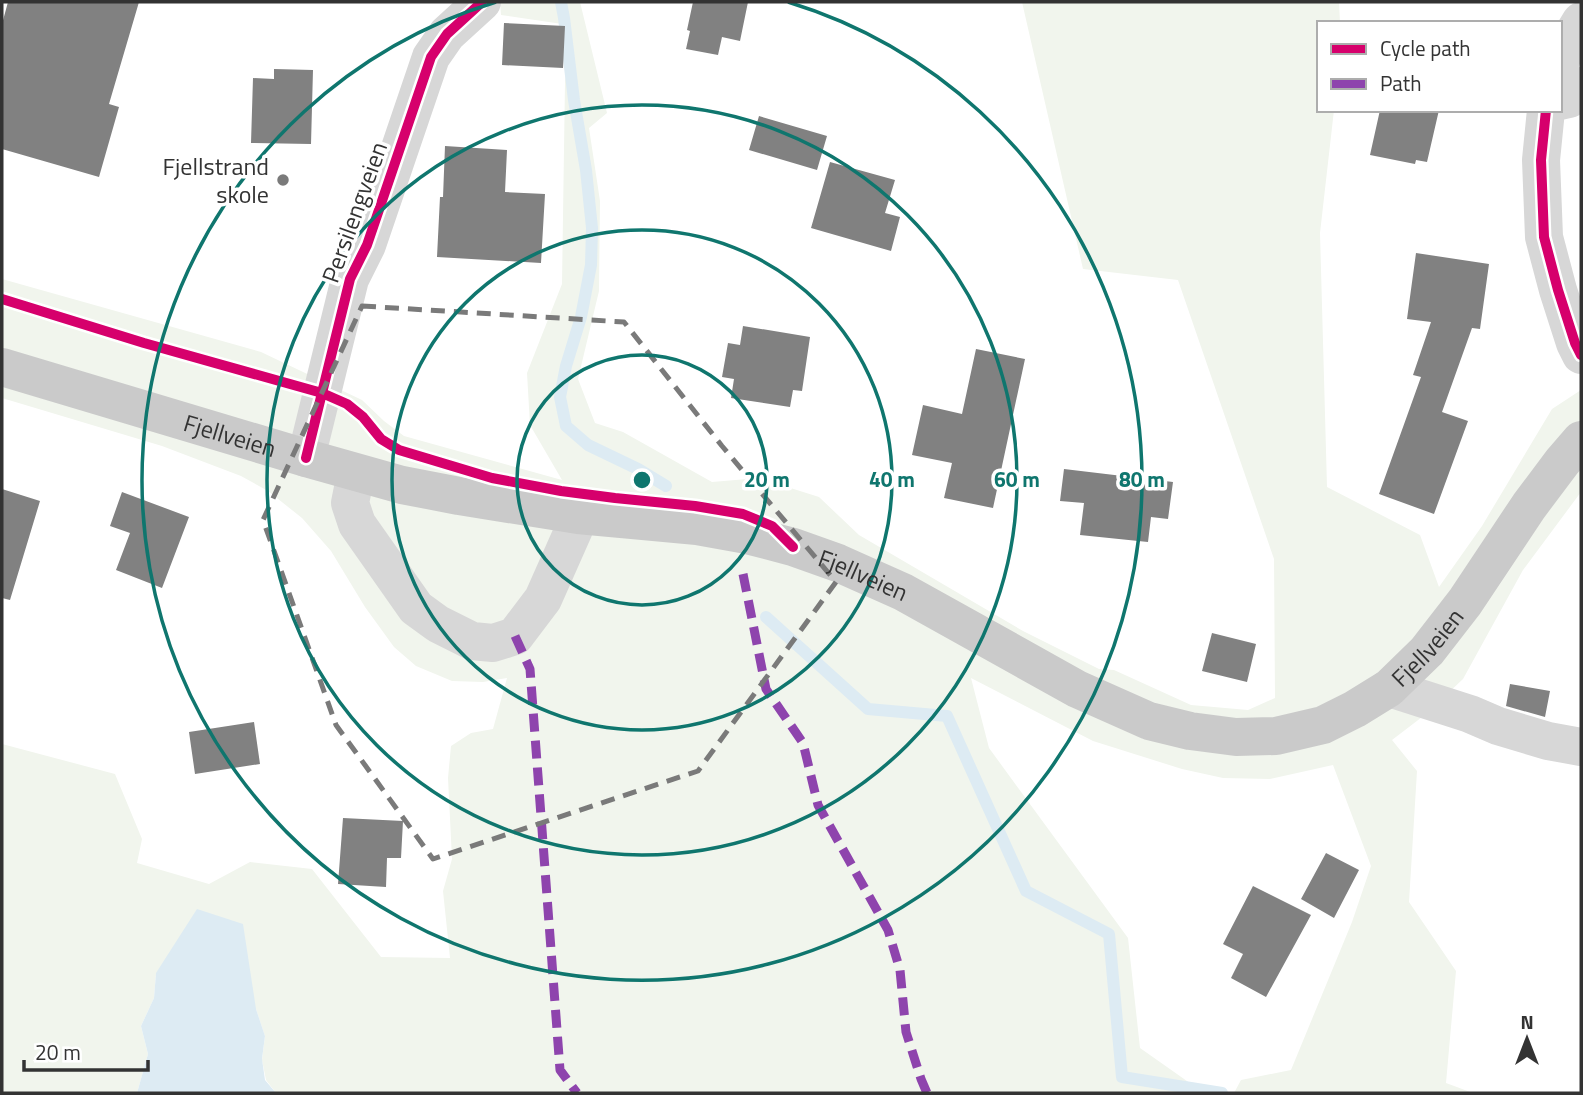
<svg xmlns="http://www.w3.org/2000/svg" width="1583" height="1095" viewBox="0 0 1583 1095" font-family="'Titillium Web',sans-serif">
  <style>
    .green { fill: #f1f5ed }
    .water { fill: #ddebf3 }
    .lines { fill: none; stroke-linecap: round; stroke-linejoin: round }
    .stream { stroke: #ddebf3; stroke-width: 12 }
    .building { fill: #818181 }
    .minor { stroke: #d7d7d7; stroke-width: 38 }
    .major { stroke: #cacaca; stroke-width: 38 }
    .quiet { stroke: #8e44ad; stroke-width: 9; stroke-dasharray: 18 9; stroke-linecap: butt }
    .cycleway-casing { stroke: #fff; stroke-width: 15 }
    .cycleway { stroke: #d6006c; stroke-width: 10 }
    .marked { fill: none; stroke: #7a7a7a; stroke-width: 5; stroke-dasharray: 14 9; stroke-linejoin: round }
    .ring { fill: none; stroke: #0f766e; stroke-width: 3.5 }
    .poi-dot { fill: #7a7a7a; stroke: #fff; stroke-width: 2.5 }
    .labels { text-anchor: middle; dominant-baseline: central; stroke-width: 7; stroke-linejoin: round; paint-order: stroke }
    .poi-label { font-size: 24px; fill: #333; stroke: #fff; text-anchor: end }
    .street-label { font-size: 24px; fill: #333; stroke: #fff }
    .centre { fill: #0f766e; stroke: #fff; stroke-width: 3.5 }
    .ring-label { font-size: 21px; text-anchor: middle; font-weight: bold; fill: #0f766e; stroke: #fff; stroke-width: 7; stroke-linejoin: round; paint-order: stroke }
  </style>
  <rect width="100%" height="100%" fill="#fff"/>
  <!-- green -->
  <path class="green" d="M500,2H580L607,113L589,128L600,201L599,291L578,379L595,423L623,432L712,482L759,478L819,497L859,535L1023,631L1099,669L1114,670L1191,705L1248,710L1275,698L1274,559L1178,280L1083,269L1022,2H1339L1340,23H1319V110H1334L1320,233L1327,487L1420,535L1439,587L1482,526L1552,409L1581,390V492L1523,570L1463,679L1426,714L1392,740L1417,771L1409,902L1456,971L1446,1083L1473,1093H1234L1241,1080L1291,1070L1352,922L1371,866L1333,765L1270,779L1223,778L1182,769L1093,741L971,678L989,748L1128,938L1140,1048L1204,1093H276L266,1080L262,1060L265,1036L256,1009L156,973L154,998L141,1026L148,1054L137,1093H2V744L115,774L142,839L137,863L209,884L250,862L312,869L381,957L450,958L443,891L452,859L448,778L451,746L471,733L493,729L507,678L483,682L452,681L416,666L394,647L365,607L331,551L302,518L268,491L241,476L162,446L2,398V279L261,352L362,400L384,421L404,436L562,480L530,425L527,373L562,284L565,82L569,25L501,15Z"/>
  <!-- water -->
  <path class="water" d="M197,909L243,924L256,1009L265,1036L262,1059L265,1080L276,1093H137L148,1054L141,1026L154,998L156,973Z"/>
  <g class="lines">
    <!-- stream -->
    <path class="stream" d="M561,2L564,18L574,100L586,170L592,228L591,265L581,317L566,366L560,397L566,426L588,445L638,469L666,486
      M766,617L868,709L947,716L1026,891L1109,934L1122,1077L1222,1093"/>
  </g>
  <!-- building -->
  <path class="building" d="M8,2H139L109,104L119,107L99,177L2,149V24Z
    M693,2H748L740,41L722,37L718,55L686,49L690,31L687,30Z
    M504,23L565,26L563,68L502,65Z
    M274,69L313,70L311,144L251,143L253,78L274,79Z
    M1380,110H1439L1427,162L1416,160L1415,164L1370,155Z
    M759,116L827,136L817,170L749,150Z
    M445,146L507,150L505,192L545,194L541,263L437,257L440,197H443Z
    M830,162L895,180L885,213L900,217L891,251L811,228Z
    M1416,253L1489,264L1480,329L1472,328L1442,412L1468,421L1434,514L1379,494L1421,377L1413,375L1431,322L1407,319Z
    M743,326L810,337L802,391L793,390L790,407L731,398L734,379L722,377L728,343L740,345Z
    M976,349L1025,359L993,508L944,498L952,463L912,455L923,405L962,414Z
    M1064,469L1173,482L1168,519L1151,517L1148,542L1080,535L1084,503L1060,501Z
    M2,489L40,501L10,600L2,598Z
    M122,492L189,517L162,588L116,570L130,533L110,526Z
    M1212,633L1256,644L1247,682L1202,671Z
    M1510,684L1550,691L1545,717L1506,706Z
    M254,722L260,764L195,774L189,732Z
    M343,818L403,821L401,858H387L386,887L338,884Z
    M1326,853L1359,870L1334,918L1301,899Z
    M1253,886L1311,915L1266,997L1231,978L1243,954L1223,944Z"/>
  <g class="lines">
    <!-- minor -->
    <path class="minor" d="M1560,63L1567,44L1581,21
      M1560,101L1569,99L1581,86
      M1546,110L1541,160L1544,237L1558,290L1575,343L1581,355
      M306,458L350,279L367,245L431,57L447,34L482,2
      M356,473L350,503L357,524L416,608L438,624L472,641L493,643L515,636L543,599L574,529L578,515
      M1389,688L1470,714L1498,726L1548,741L1581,747"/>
    <!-- major -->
    <path class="major" id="s1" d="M2,367L306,458L402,485L459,496L578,515L697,526L747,535L793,547L838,563L903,592L1077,689L1149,721L1190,731L1236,737L1276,736L1323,725L1355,709L1389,688L1427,651L1465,602L1529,506L1562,462L1581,440"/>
    <!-- quiet -->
    <path class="quiet" d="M743,574L766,689L803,743L818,805L888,930L900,970L906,1032L921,1079L927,1093
      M515,636L530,669L560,1070L577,1093"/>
    <defs>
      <path id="cycleway" d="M1546,110L1541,160L1544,237L1558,290L1575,343L1581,355
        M2,299L144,343L322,393L347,404L363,417L381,439L399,450L492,478L561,491L615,498L695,506L743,514L772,526L793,547
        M306,458L350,279L367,245L431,57L447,34L482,2"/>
    </defs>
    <!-- cycleway casing -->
    <use href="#cycleway" class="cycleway-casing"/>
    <!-- cycleway -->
    <use href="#cycleway" class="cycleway"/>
  </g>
  <!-- marked area -->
  <path class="marked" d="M362,306L624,322L722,446L836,582L698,771L433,859L336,725L263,520Z"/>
  <!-- distance rings -->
  <g class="ring">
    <circle cx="642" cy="480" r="125"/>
    <circle cx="642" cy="480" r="250"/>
    <circle cx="642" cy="480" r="375"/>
    <path d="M788 2A500 500 0 1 1 496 2"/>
  </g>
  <!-- markers -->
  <circle class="poi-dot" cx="283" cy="180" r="7"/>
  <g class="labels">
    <!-- poi labels -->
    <g class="poi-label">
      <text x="269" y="166">Fjellstrand<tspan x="269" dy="28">skole</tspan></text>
    </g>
    <!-- street labels -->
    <g class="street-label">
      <text transform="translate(354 212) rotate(-70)">Persilengveien</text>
      <text stroke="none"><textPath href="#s1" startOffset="238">Fjellveien</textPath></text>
      <text stroke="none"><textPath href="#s1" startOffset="889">Fjellveien</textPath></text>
      <text stroke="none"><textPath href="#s1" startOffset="1519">Fjellveien</textPath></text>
    </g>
  </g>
  <circle cx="642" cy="480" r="10" class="centre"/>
  <g class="ring-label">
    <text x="767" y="487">20 m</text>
    <text x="892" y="487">40 m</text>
    <text x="1017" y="487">60 m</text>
    <text x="1142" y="487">80 m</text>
  </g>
  <!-- border -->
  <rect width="1583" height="1095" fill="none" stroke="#333333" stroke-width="7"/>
  <!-- legend -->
  <rect x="1317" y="21" width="245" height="91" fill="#ffffff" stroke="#adadad" stroke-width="2"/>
  <rect x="1331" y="44" width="35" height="10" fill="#d6006c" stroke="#adadad" stroke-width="2"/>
  <text x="1380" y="56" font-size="21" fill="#333333">Cycle path</text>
  <rect x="1331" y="79" width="35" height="10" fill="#8e44ad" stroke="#adadad" stroke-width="2"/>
  <text x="1380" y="91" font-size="21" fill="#333333">Path</text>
  <!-- north arrow -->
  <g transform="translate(1527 1039)" stroke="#ffffff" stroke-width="5" paint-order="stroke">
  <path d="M0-5L12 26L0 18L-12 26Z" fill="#333333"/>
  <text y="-10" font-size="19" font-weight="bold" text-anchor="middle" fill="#333333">N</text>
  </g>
  <!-- scale -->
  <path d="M24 1060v10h124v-10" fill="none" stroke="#333333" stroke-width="3.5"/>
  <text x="35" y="1060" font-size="21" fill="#333333" stroke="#ffffff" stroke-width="5" paint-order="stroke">20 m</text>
</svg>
